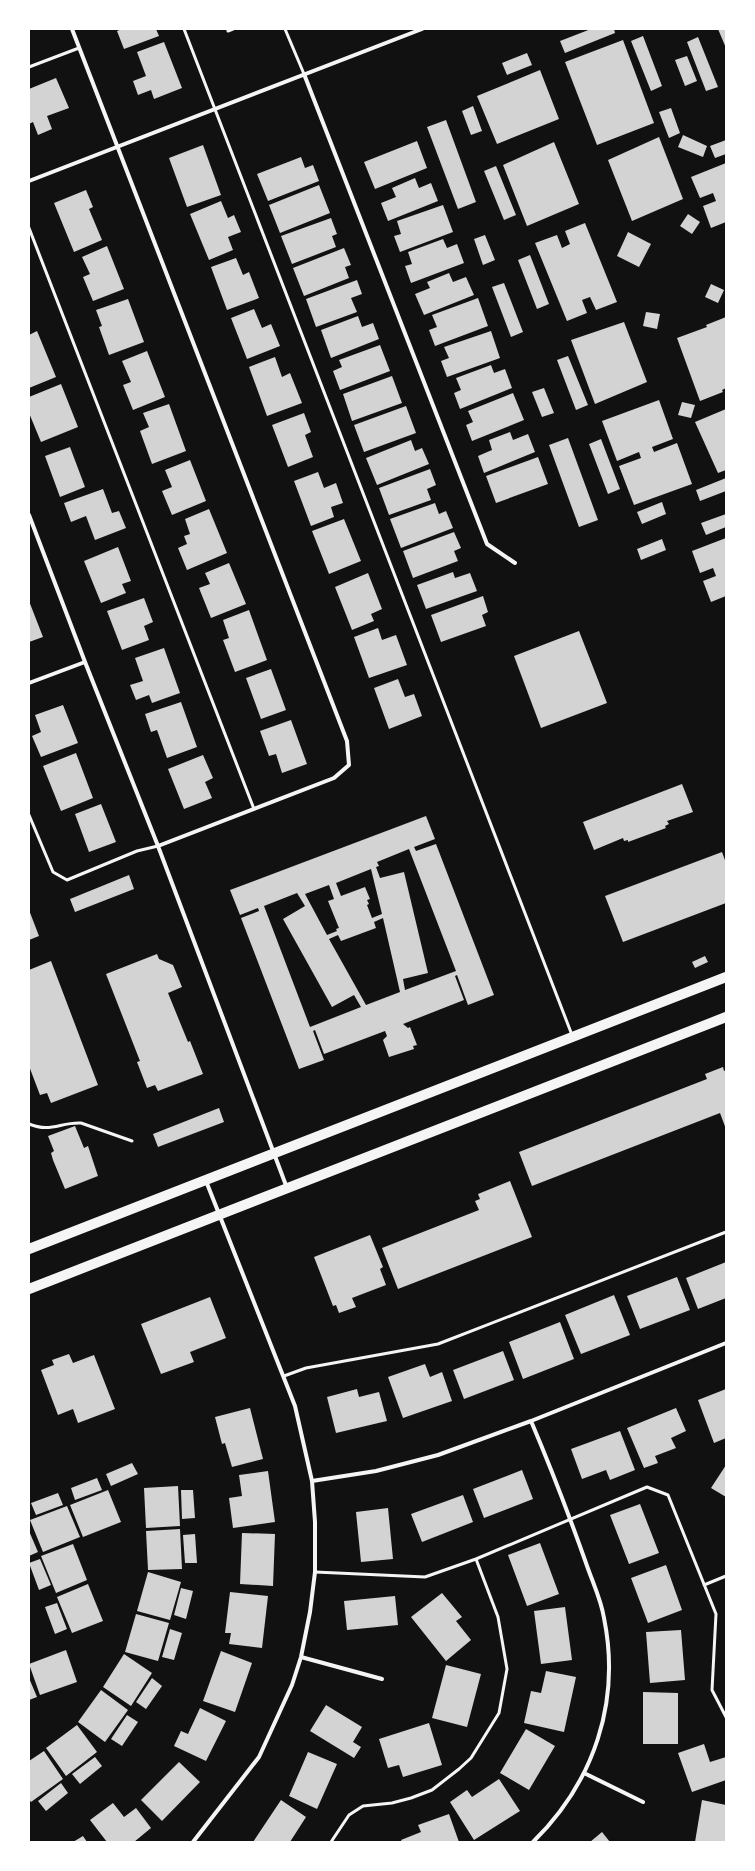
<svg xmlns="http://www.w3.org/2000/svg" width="755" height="1871" viewBox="0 0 755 1871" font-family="'Space Grotesk',sans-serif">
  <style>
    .building { fill: #d3d3d3; fill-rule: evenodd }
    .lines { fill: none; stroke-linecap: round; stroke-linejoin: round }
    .service { stroke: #f5f5f5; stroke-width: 3 }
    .minor { stroke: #f5f5f5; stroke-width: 4 }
    .primary { stroke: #f5f5f5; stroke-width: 10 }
  </style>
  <rect width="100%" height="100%" fill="#111"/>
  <!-- building -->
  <path class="building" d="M122,29H156L159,36L124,49L117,31Z
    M591,29H614L615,33L565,53L560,41Z
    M718,29H726V48Z
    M643,36L662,86L651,91L631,41Z
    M698,37L718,87L706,91L687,42Z
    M623,40L654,123L597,145L565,62Z
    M164,42L182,88L154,99L151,90L138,95L133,81L146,76L137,52Z
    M527,53L532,65L507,75L502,63Z
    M687,56L697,81L685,86L675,60Z
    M540,70L559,119L497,144L477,96Z
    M56,78L69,108L47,116L52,129L38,135L33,122L29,124V89Z
    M473,106L482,131L471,135L462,111Z
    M671,108L680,133L669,138L659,112Z
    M446,120L476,202L458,209L427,127Z
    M683,135L707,146L703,157L678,147Z
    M659,137L683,199L632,221L608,160Z
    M726,140V154L715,158L710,146Z
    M417,141L427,168L375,189L364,162Z
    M554,142L579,204L527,226L503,165Z
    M203,145L221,195L187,207L169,158Z
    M301,157L305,168L313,165L319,181L268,201L257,174Z
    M726,163V222L711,228L703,206L716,201L713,193L700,198L691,177Z
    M496,166L516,215L504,220L484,171Z
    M415,178L419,188L431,183L438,201L388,221L381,203L396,197L392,188Z
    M319,185L330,213L280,233L269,205Z
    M86,190L93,207L89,209L102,240L74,252L54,203Z
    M221,201L228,218L234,215L241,232L228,237L233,250L209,260L190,214Z
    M443,205L453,232L400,252L394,236L401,234L397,221Z
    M688,214L700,222L692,234L680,226Z
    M331,218L337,234L332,236L336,247L292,264L281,236Z
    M585,223L617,302L596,310L590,297L582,300L587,313L567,321L535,243L557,235L562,248L570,244L565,231Z
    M628,232L651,244L639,267L617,256Z
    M485,235L495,260L483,265L474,239Z
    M443,239L447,248L457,244L464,263L411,283L405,266L412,264L408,252Z
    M107,246L124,289L93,301L83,277L90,274L82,257Z
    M344,248L351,265L345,267L349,278L304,296L293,268Z
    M530,255L549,304L537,309L518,260Z
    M236,258L243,275L249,272L259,298L227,310L211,267Z
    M449,273L453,282L466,277L474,295L424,315L415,294L430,288L427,282Z
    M357,280L362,294L351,298L357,312L316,327L306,299Z
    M504,283L523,332L511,337L492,287Z
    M711,284L724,290L718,303L705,297Z
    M478,298L488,326L435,346L429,330L437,327L432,315Z
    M128,299L144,342L109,355L99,327L102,326L96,310Z
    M254,309L262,328L271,324L280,346L247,359L231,318Z
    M646,312L660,314L657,329L643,326Z
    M358,316L362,327L373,323L379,339L331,358L321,330Z
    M726,317V388L722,390L723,392L700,401L677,338L707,327L706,325Z
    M624,322L647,382L595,404L571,340Z
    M37,331L56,377L29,388V335Z
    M491,331L500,358L447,377L441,361L449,358L444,347Z
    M380,345L390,371L340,390L333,371L342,367L339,360Z
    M147,351L165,397L133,410L123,385L131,382L122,361Z
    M568,356L588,405L576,410L557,360Z
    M275,357L282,377L290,373L302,403L267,416L249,367Z
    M491,365L494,373L505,369L512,388L460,409L454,393L461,390L456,378Z
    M392,376L402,403L352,421L343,394Z
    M61,384L78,427L41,442L29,413V397Z
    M544,388L554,413L542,417L532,392Z
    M513,393L524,420L472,441L466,425L473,422L468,411Z
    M659,400L673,439L652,447L654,452L677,443L692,484L634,505L619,466L641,458L639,452L617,461L602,421Z
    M682,402L695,405L691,418L678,415Z
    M169,404L186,451L152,464L140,431L149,427L143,413Z
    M406,406L416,433L364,452L354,425Z
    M726,409V470L718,473L695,422Z
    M304,413L311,432L305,435L313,457L288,467L272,425Z
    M510,432L513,440L528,434L535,452L484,473L478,456L492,450L489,440Z
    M568,438L598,520L579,527L549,445Z
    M601,439L620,489L608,494L589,444Z
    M411,440L415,451L422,448L429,464L377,485L366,458Z
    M70,447L85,487L60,497L45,456Z
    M538,457L548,484L496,503L486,476Z
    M190,460L206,501L172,515L162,491L172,487L165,470Z
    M430,469L436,485L427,489L431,500L389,515L379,488Z
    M318,472L324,488L336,483L343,503L331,507L334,517L311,526L294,481Z
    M726,478V491L700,501L696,490Z
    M103,489L112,513L119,511L126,528L95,540L86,516L71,522L64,503Z
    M662,502L666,514L642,524L637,512Z
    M435,503L439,514L446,511L453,528L401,548L390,519Z
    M209,509L227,553L187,570L178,548L187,544L184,536L190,534L185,519Z
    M726,514V527L706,535L701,523Z
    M344,519L361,561L329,574L312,531Z
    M454,532L461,548L454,551L458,561L413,578L403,551Z
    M726,538V596L711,602L703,581L716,576L713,568L700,573L692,551Z
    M662,539L666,550L641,560L637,549Z
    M118,547L131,581L122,584L126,593L101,603L84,561Z
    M229,563L246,604L211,618L199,588L210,584L205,573Z
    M453,572L455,578L470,573L477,591L426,609L417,585Z
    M368,573L382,609L371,614L374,621L352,630L335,587Z
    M483,596L488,612L482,615L486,626L441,642L431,615Z
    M144,598L153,622L144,626L149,640L122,650L107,611Z
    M29,601L43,637L29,642Z
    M249,610L267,660L235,672L223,640L229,638L223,620Z
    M378,628L382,640L396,635L407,665L369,678L354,637Z
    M579,631L607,703L541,728L514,656Z
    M164,648L180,693L152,703L149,695L136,700L130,685L143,681L135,658Z
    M271,669L286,710L261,719L246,678Z
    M398,679L405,697L414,694L422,716L389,729L374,688Z
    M181,702L197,747L167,758L157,730L151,732L145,714Z
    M63,705L78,743L41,757L32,736L41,732L35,715Z
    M291,720L307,764L282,773L276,754L269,756L260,731Z
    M76,753L93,798L61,811L43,766Z
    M203,755L213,778L205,782L212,798L184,809L168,769Z
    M682,784L693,812L667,821L669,824L665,826L666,828L628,842V840L624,841L623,838L594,850L583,822Z
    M101,804L116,842L89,852L75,814Z
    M426,816L435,839L414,847L416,851L436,844L494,995L468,1005L457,975L455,976L464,1000L403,1024L408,1028L410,1027L417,1045L413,1046L414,1049L389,1057L383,1040L387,1036L385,1031L324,1054L315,1030L313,1031L324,1060L299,1069L241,918L259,911L258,908L240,915L230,890ZM409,849L456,971L405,990L403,979L428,973L404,872L380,878L376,867L379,866L377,862ZM371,869L382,914L372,918L367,905L369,904L367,900L370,899L365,887L341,896L336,883ZM329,885L334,899L328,901L339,928L336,929L337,931L327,935L305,894ZM297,893L305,906L283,919L332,1007L354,995L361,1007L310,1027L264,906ZM383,918L400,992L366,1005L329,939L338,935L341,941L376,928L374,922Z
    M722,852L726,863V903L623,942L605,896Z
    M129,875L134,889L75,912L70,899Z
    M29,910L39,936L29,940Z
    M157,954L159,959L173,965L182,987L168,993L188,1042L190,1041L203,1074L158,1091L155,1085L147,1088L137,1062L140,1061L106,974Z
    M705,956L708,962L695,968L692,962Z
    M51,961L98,1085L51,1103L47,1093L40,1095L29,1066V970Z
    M723,1067L724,1071L726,1070V1129L720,1113L532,1186L519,1152L707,1079L705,1074Z
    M219,1108L224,1122L158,1147L153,1134Z
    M75,1126L84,1148L88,1146L98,1176L65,1189L53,1160L51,1153L54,1151L48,1136Z
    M510,1181L532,1237L398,1289L382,1248L479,1210L475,1201L480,1199L478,1194Z
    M370,1235L383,1267L380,1269L386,1285L352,1298L356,1307L339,1313L336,1305L333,1306L314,1257Z
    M726,1262V1298L698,1309L686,1278Z
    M677,1277L690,1310L640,1329L627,1296Z
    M614,1295L630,1335L581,1354L565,1315Z
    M210,1297L226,1338L190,1352L194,1362L161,1374L141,1324Z
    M560,1322L574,1359L523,1379L509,1342Z
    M503,1351L514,1380L464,1399L453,1370Z
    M69,1354L73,1363L94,1355L115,1409L78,1423L73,1409L58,1415L41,1370L54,1365L52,1360Z
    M425,1364L430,1377L442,1372L452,1401L403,1418L388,1377Z
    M357,1389L359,1397L379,1392L387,1421L336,1433L327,1397Z
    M726,1389V1438L714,1443L698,1400Z
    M250,1408L263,1459L232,1467L225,1443L222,1444L215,1417Z
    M676,1408L686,1431L671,1438L676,1448L655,1456L658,1463L644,1468L627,1428Z
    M620,1431L635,1470L610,1480L606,1470L582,1479L571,1449Z
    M132,1463L138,1474L111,1486L106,1474Z
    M726,1465V1497L711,1488Z
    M522,1470L533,1499L484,1518L473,1489Z
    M268,1471L275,1522L233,1528L229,1498L242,1496L239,1475Z
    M97,1478L102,1490L75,1500L71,1488Z
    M178,1486L180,1526L146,1528L144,1488Z
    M108,1490L121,1522L83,1537L70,1505Z
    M181,1490H193L195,1518L182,1519Z
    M58,1493L63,1505L36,1515L31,1503Z
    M463,1495L473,1522L422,1542L411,1514Z
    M640,1504L659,1553L629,1564L610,1515Z
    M67,1506L80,1537L43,1552L30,1520Z
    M388,1508L393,1559L361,1562L356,1512Z
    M180,1529L182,1569L148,1570L146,1531Z
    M29,1531L38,1552L29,1556Z
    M242,1533L275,1534L273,1586L240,1584Z
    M195,1534L197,1563H185L183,1535Z
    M540,1543L559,1594L527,1606L508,1555Z
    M73,1544L87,1580L56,1593L41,1556Z
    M40,1559L51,1585L39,1590L29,1563Z
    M666,1565L682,1610L648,1623L631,1578Z
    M148,1572L181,1582L170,1620L137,1611Z
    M88,1584L103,1621L72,1633L57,1597Z
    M181,1588L193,1591L186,1619L174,1615Z
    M230,1592L268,1596L262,1648L229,1644L231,1633H225Z
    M442,1593L462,1617L456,1621L471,1640L446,1661L411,1617Z
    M395,1596L398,1625L347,1630L344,1601Z
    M57,1603L67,1629L55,1634L45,1607Z
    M565,1607L572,1660L541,1664L534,1611Z
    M136,1614L169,1623L158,1661L125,1652Z
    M170,1629L182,1633L174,1660L162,1657Z
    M681,1630L685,1680L650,1683L646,1632Z
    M66,1650L77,1682L40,1695L29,1664Z
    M221,1651L252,1663L235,1712L203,1701Z
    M124,1654L152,1673L131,1706L103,1687Z
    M446,1665L481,1674L467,1727L432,1718Z
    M546,1671L576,1677L564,1732L524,1723L531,1691L541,1693Z
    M29,1678L37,1697L29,1700Z
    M152,1678L162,1686L146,1709L136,1702Z
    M101,1690L128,1710L105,1742L78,1722Z
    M643,1692L678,1693V1744H643Z
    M326,1705L362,1727L353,1742L361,1747L354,1758L310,1731Z
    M200,1708L226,1721L206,1761L174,1746L181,1731L188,1734Z
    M127,1715L138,1722L122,1746L111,1739Z
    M429,1723L442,1765L403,1777L399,1765L388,1768L379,1739Z
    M77,1725L97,1752L66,1776L46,1748Z
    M526,1729L555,1746L529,1790L500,1773Z
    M704,1744L710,1762L726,1757V1780L692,1792L678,1753Z
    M44,1751L63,1779L31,1802L29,1799V1761Z
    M308,1752L337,1764L317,1809L289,1796Z
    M95,1757L102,1766L80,1784L72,1774Z
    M179,1762L200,1782L162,1821L141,1800Z
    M499,1779L520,1811L474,1840L450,1802L467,1790L472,1797Z
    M61,1783L68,1793L46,1811L38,1801Z
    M281,1800L306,1817L290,1842H253Z
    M702,1800L726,1805V1842H695Z
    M113,1803L124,1817L136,1808L151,1828L134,1842H107L90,1820Z
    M449,1814L459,1842H402L401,1840L421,1832L418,1825Z
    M602,1832L610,1842H590Z
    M83,1836L87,1842H73Z"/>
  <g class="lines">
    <!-- service -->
    <path class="service" d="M184,29L572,1035
      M228,29V31L233,29
      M285,29L304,74
      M29,67L79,48
      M29,228L254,809
      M29,815L53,872L67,880L137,851L158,846
      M29,1124C51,1133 60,1122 81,1123L132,1141
      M284,1376L306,1368L438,1344L726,1232
      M315,1572L425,1577L476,1559L647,1487L668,1495L716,1614L712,1690L726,1717
      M704,1585L726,1576
      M331,1842L349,1815L363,1806L392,1803L411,1798L432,1790L459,1769L471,1758L499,1713L507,1669L498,1617L476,1559"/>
    <!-- minor -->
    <path class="minor" d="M72,29L347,741L349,765L334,778L158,846
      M304,74L487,544L515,563
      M29,181L422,29
      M29,515L85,662L158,846L287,1188
      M29,683L85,662
      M531,1421C551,1468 569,1515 586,1563C592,1581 601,1599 604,1618C621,1702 594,1782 533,1842
      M312,1481L376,1471L438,1455L531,1421L726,1343
      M301,1657L382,1679
      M584,1773L643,1802
      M193,1842L259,1757L292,1685L301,1657L310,1612L315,1572V1522L312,1481L295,1406L206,1181"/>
    <!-- primary -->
    <path class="primary" d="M29,1249L726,977
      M29,1289L726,1017"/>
  </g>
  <!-- border -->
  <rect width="755" height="1871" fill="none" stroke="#ffffff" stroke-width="60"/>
</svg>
